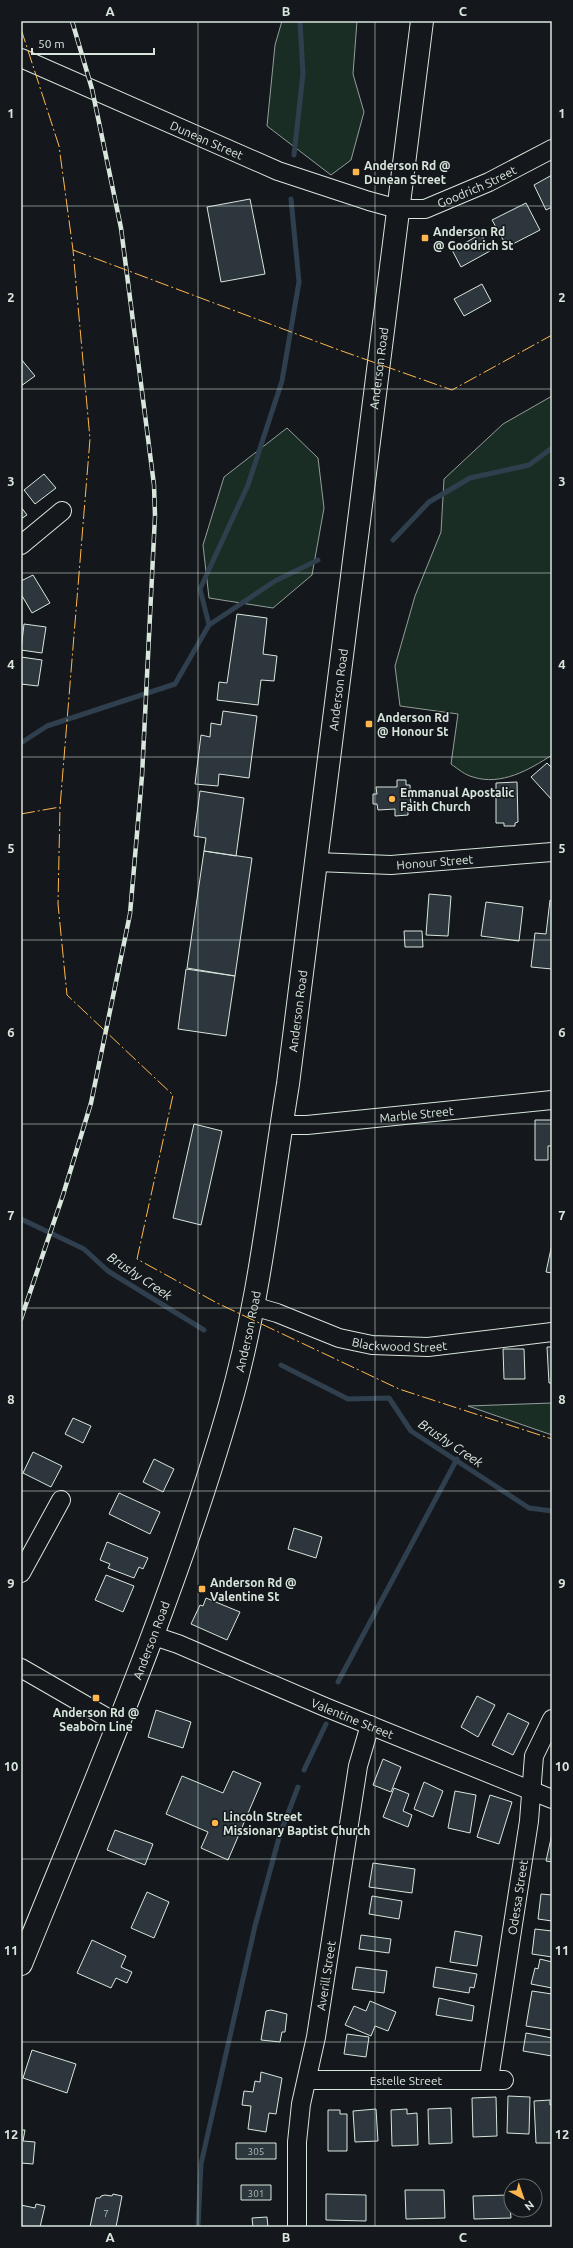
<svg xmlns="http://www.w3.org/2000/svg" width="573" height="2248" viewBox="0 0 573 2248" font-family="Ubuntu,sans-serif">
  <style>
    .green { fill: #1a2d24; stroke: #939e99 }
    .lines { fill: none; stroke-linecap: round; stroke-linejoin: round }
    .stream { stroke: #2f3f4d; stroke-width: 5 }
    .building { fill: #2c363c; stroke: #d8e6dc }
    .minor-casing { stroke: #d8e6dc; stroke-width: 20 }
    .major-casing { stroke: #d8e6dc; stroke-width: 24 }
    .minor { stroke: #14181c; stroke-width: 18 }
    .major { stroke: #14181c; stroke-width: 22 }
    .rail-casing { stroke: #d8e6dc; stroke-width: 4.5 }
    .rail { stroke: #14181c; stroke-width: 3; stroke-dasharray: 9; stroke-linecap: butt }
    .power { stroke: #ffb74d; stroke-width: 1; stroke-dasharray: 14 3 2 3; stroke-linecap: butt }
    .grid { fill: none; stroke: #d8e6dc; stroke-width: 1; stroke-opacity: 0.55 }
    .poi-dot { fill: #ffb74d; stroke: #14181c; stroke-width: 1.5 }
    .labels { text-anchor: middle; dominant-baseline: central; stroke-width: 3; stroke-linejoin: round; paint-order: stroke }
    .number-label { font-size: 10px; fill: #adbab4 }
    .street-label { font-size: 12px; fill: #d8e6dc; stroke: #14181c }
    .poi-label { font-size: 12px; font-weight: bold; fill: #d8e6dc; stroke: #14181c; text-anchor: start }
    .water-label { font-size: 13px; font-style: italic; fill: #d8e6dc; stroke: #14181c }
    .neatline { fill: none; stroke: #d8e6dc; stroke-width: 1.5 }
    .grid-label { font-size: 13px; text-anchor: middle; font-weight: bold; fill: #d8e6dc }
  </style>
  <rect width="100%" height="100%" fill="#14181c"/>
  <!-- green -->
  <path class="green" d="M282,21H357L353,74L364,112L351,160L331,175L267,126L275,45Z
    M552,396V755C529,770 501,786 473,777C465,775 458,769 451,764L458,714L400,706L395,666L415,596L441,532L444,479L503,424Z
    M287,428L318,458L324,508L312,575L273,608L209,598L203,545L224,477Z
    M552,1403V1435L468,1406Z"/>
  <g class="lines">
    <!-- stream -->
    <path class="stream" d="M294,155L303,74L300,21
      M393,540L429,502L470,478L529,465L552,448
      M209,625L200,589L248,485L282,381L299,282L291,199
      M21,743L47,726L175,684L209,625L275,581L318,560
      M21,1219L84,1249L108,1271L204,1330
      M281,1365L348,1399L389,1398L411,1431L529,1508L552,1511
      M338,1682L457,1459
      M304,1770L326,1724
      M198,2227L201,2164L255,1926L280,1834L298,1787"/>
  </g>
  <!-- building -->
  <path class="building" d="M552,175V207L546,210L534,185Z
    M250,199L265,274L221,282L207,207Z
    M526,203L540,230L507,247L492,220Z
    M481,234L490,251L461,267L452,250Z
    M482,284L491,301L464,316L454,299Z
    M21,359L35,376L21,386Z
    M44,474L56,488L35,504L24,490Z
    M21,507L27,515L21,519Z
    M33,575L50,603L32,613L21,594V581Z
    M237,614L267,618L263,654L277,656L274,681L261,680L258,705L217,700L219,682L227,683Z
    M24,624L46,627L42,653L21,650Z
    M21,657L42,660L38,686L21,684Z
    M223,711L257,716L249,778L219,774L218,786L195,784L201,735L210,737L211,723L221,725Z
    M547,763L552,768V800L531,777Z
    M397,780H406V785H410L411,808H408V815L395,816V809L378,810L377,804H373V794H377L376,787H397Z
    M517,782L518,822L515,823V826H504V823H496V783Z
    M200,791L244,798L236,856L204,851L206,838L194,836Z
    M204,851L252,858L235,976L187,968Z
    M429,894L451,896L448,936L426,935Z
    M550,900H552V969L531,967L535,933L546,934Z
    M486,902L523,907L519,941L481,936Z
    M404,931H422L423,947H405Z
    M186,969L235,976L226,1036L178,1029Z
    M535,1120H552V1146H548V1160H535Z
    M194,1124L222,1131L201,1225L173,1218Z
    M552,1244V1273L546,1272Z
    M547,1347H552V1383H549Z
    M503,1349H524L525,1379H504Z
    M73,1418L91,1426L83,1443L65,1434Z
    M33,1452L62,1466L51,1487L23,1473Z
    M154,1459L174,1469L163,1492L143,1482Z
    M119,1493L160,1512L150,1534L109,1514Z
    M294,1528L322,1537L316,1558L288,1549Z
    M107,1542L148,1558L143,1569L139,1567L134,1578L108,1568L110,1564L100,1560Z
    M106,1575L134,1586L123,1612L95,1600Z
    M206,1598L240,1612L227,1640L191,1624L200,1605L203,1606Z
    M477,1696L495,1705L478,1737L461,1727Z
    M156,1710L191,1722L183,1748L148,1737Z
    M508,1713L529,1723L513,1755L492,1745Z
    M383,1759L401,1767L391,1792L373,1785Z
    M233,1771L261,1783L228,1860L201,1848L208,1832L166,1814L182,1776L223,1793Z
    M424,1782L443,1791L433,1817L414,1809Z
    M394,1788L409,1794L403,1811L412,1815L408,1827L383,1817Z
    M455,1791L476,1795L470,1833L448,1828Z
    M490,1795L512,1802L499,1844L477,1837Z
    M115,1830L153,1844L145,1865L107,1850Z
    M552,1834V1862L546,1861Z
    M373,1863L415,1869L412,1893L369,1887Z
    M147,1892L169,1902L154,1938L131,1928Z
    M541,1894L552,1895V1921L538,1919Z
    M372,1896L402,1901L399,1919L369,1914Z
    M535,1929L552,1931V1957L532,1954Z
    M455,1931L482,1936L477,1966L450,1962Z
    M361,1935L391,1939L389,1953L359,1949Z
    M92,1940L126,1956L121,1967L132,1972L127,1983L116,1978L111,1988L77,1973Z
    M540,1959L552,1962V1988L531,1984L535,1968L538,1969Z
    M356,1967L387,1971L384,1993L352,1989Z
    M436,1967L477,1974L474,1988L470,1987L469,1993L433,1987Z
    M532,1991L552,1994V2030L526,2026Z
    M439,1998L474,2006L472,2021L436,2015Z
    M370,2001L396,2012L388,2031L375,2026L371,2036L345,2025L354,2006L366,2011Z
    M271,2010L287,2014L285,2032H282L280,2042L261,2040L266,2011Z
    M526,2033L552,2038V2056L523,2051Z
    M347,2034L369,2037L366,2057L344,2054Z
    M32,2050L76,2064L67,2093L23,2078Z
    M261,2072L282,2078L276,2114L269,2113L266,2132L248,2129L251,2106L242,2105L244,2091L253,2092L255,2081L260,2082Z
    M508,2096L530,2097L529,2134L507,2133Z
    M496,2097L497,2136L473,2137L472,2098Z
    M550,2100V2105H552V2143H536L534,2101Z
    M451,2108L452,2143L429,2144L428,2109Z
    M376,2109L378,2141L355,2142L353,2111Z
    M407,2109V2114L417,2113L418,2145L392,2146L391,2110Z
    M328,2110H340V2114H347V2151H328Z
    M21,2130H25L23,2141L35,2142L33,2164L21,2163Z
    M236,2143H276V2159H236Z
    M241,2185H271V2200H241Z
    M405,2190H444L445,2218L406,2219Z
    M113,2194L122,2196L116,2227H90L96,2198H100L101,2196L105,2195L112,2196Z
    M326,2194L366,2195V2221L326,2220Z
    M509,2195L511,2218L474,2219L473,2196Z
    M36,2204L45,2206L40,2227H21V2205L35,2208Z
    M267,2217L268,2227H253L252,2218Z"/>
  <g class="lines">
    <defs>
      <g id="minor">
        <path id="s1" d="M21,58L278,171L369,201L398,209H425L489,182L552,149"/>
        <path d="M21,545L62,511"/>
        <path id="s2" d="M317,862L391,865L552,852"/>
        <path id="s3" d="M281,1125H307L552,1100"/>
        <path id="s4" d="M253,1306L277,1313L339,1338L372,1345L428,1347L552,1332"/>
        <path d="M21,1573L61,1500"/>
        <path id="s5" d="M154,1636L178,1644L325,1707L552,1799"/>
        <path d="M21,1668L118,1724"/>
        <path id="s6" d="M489,2079L529,1821L534,1756L552,1719"/>
        <path id="s7" d="M307,2080H504"/>
        <path id="s8" d="M297,2227V2142L301,2104L316,2037L358,1766L370,1725"/>
      </g>
      <g id="major">
        <path id="s9" d="M21,1964C95,1781 174,1599 229,1408C260,1301 270,1193 288,1084L422,21"/>
      </g>
    </defs>
    <!-- minor casing -->
    <use href="#minor" class="minor-casing"/>
    <!-- major casing -->
    <use href="#major" class="major-casing"/>
    <!-- minor -->
    <use href="#minor" class="minor"/>
    <!-- major -->
    <use href="#major" class="major"/>
    <defs>
      <path id="rail" d="M21,1319L63,1195L91,1103L130,914L142,776L155,516L154,485L121,228L92,89L72,21"/>
    </defs>
    <!-- rail casing -->
    <use href="#rail" class="rail-casing"/>
    <!-- rail -->
    <use href="#rail" class="rail"/>
    <!-- power -->
    <path class="power" d="M21,29L59,146L73,250L90,439L60,807L58,904L67,995L173,1095L137,1259L217,1303L399,1389L552,1439
      M73,250L339,350L452,390L552,335
      M21,814L60,807"/>
  </g>
  <!-- grid -->
  <path class="grid" d="M198,21V2227M375,21V2227M21,206H552M21,389H552M21,573H552M21,757H552M21,940H552M21,1124H552M21,1308H552M21,1491H552M21,1675H552M21,1859H552M21,2042H552"/>
  <!-- markers -->
  <g class="poi-dot">
    <rect x="352" y="168" width="8" height="8" rx="2"/>
    <rect x="421" y="234" width="8" height="8" rx="2"/>
    <rect x="365" y="720" width="8" height="8" rx="2"/>
    <circle cx="392" cy="799" r="4"/>
    <rect x="198" y="1585" width="8" height="8" rx="2"/>
    <rect x="92" y="1694" width="8" height="8" rx="2"/>
    <circle cx="215" cy="1823" r="4"/>
  </g>
  <g class="labels">
    <!-- number labels -->
    <g class="number-label">
      <text x="256" y="2151">305</text>
      <text x="256" y="2193">301</text>
      <text x="106" y="2213">7</text>
    </g>
    <!-- street labels -->
    <g class="street-label">
      <text stroke="none"><textPath href="#s1" startOffset="203">Dunean Street</textPath></text>
      <text stroke="none"><textPath href="#s1" startOffset="490">Goodrich Street</textPath></text>
      <text stroke="none"><textPath href="#s9" startOffset="1645">Anderson Road</textPath></text>
      <text stroke="none"><textPath href="#s9" startOffset="1321">Anderson Road</textPath></text>
      <text stroke="none"><textPath href="#s2" startOffset="118">Honour Street</textPath></text>
      <text stroke="none"><textPath href="#s9" startOffset="997">Anderson Road</textPath></text>
      <text stroke="none"><textPath href="#s3" startOffset="136">Marble Street</textPath></text>
      <text stroke="none"><textPath href="#s9" startOffset="673">Anderson Road</textPath></text>
      <text stroke="none"><textPath href="#s4" startOffset="153">Blackwood Street</textPath></text>
      <text stroke="none"><textPath href="#s9" startOffset="349">Anderson Road</textPath></text>
      <text stroke="none"><textPath href="#s5" startOffset="215">Valentine Street</textPath></text>
      <text stroke="none"><textPath href="#s6" startOffset="184">Odessa Street</textPath></text>
      <text stroke="none"><textPath href="#s8" startOffset="254">Averill Street</textPath></text>
      <text stroke="none"><textPath href="#s7" startOffset="99">Estelle Street</textPath></text>
    </g>
    <!-- poi labels -->
    <g class="poi-label">
      <text x="364" y="165">Anderson Rd @<tspan x="364" dy="14">Dunean Street</tspan></text>
      <text x="433" y="231">Anderson Rd<tspan x="433" dy="14">@ Goodrich St</tspan></text>
      <text x="377" y="717">Anderson Rd<tspan x="377" dy="14">@ Honour St</tspan></text>
      <text x="400" y="792">Emmanual Apostalic<tspan x="400" dy="14">Faith Church</tspan></text>
      <text x="210" y="1582">Anderson Rd @<tspan x="210" dy="14">Valentine St</tspan></text>
      <text x="96" y="1712" text-anchor="middle">Anderson Rd @<tspan x="96" dy="14">Seaborn Line</tspan></text>
      <text x="223" y="1816">Lincoln Street<tspan x="223" dy="14">Missionary Baptist Church</tspan></text>
    </g>
    <!-- water labels -->
    <g class="water-label">
      <text transform="translate(140 1276) rotate(34)">Brushy Creek</text>
      <text transform="translate(451 1443) rotate(34)">Brushy Creek</text>
    </g>
  </g>
  <!-- border -->
  <rect width="573" height="2248" fill="none" stroke="#14181c" stroke-width="44"/>
  <!-- north arrow -->
  <g transform="translate(523 2198) rotate(140)"><circle r="19" fill="#14181c" stroke="#626a69"/>
  <path d="M0-3L7 15L0 10L-7 15Z" fill="#ffb74d"/>
  <text y="-6" font-size="11" font-weight="bold" text-anchor="middle" fill="#d8e6dc">N</text>
  </g>
  <!-- scale -->
  <path d="M32 48v6h122v-6" fill="none" stroke="#d8e6dc" stroke-width="2"/>
  <text x="38" y="48" font-size="12" fill="#d8e6dc" stroke="#14181c" stroke-width="3" paint-order="stroke">50 m</text>
  <rect x="22" y="22" width="529" height="2204" class="neatline"/>
  <g class="grid-label">
    <text x="110" y="16">A</text>
    <text x="286" y="16">B</text>
    <text x="463" y="16">C</text>
    <text x="11" y="118">1</text>
    <text x="562" y="118">1</text>
    <text x="11" y="302">2</text>
    <text x="562" y="302">2</text>
    <text x="11" y="486">3</text>
    <text x="562" y="486">3</text>
    <text x="11" y="669">4</text>
    <text x="562" y="669">4</text>
    <text x="11" y="853">5</text>
    <text x="562" y="853">5</text>
    <text x="11" y="1037">6</text>
    <text x="562" y="1037">6</text>
    <text x="11" y="1220">7</text>
    <text x="562" y="1220">7</text>
    <text x="11" y="1404">8</text>
    <text x="562" y="1404">8</text>
    <text x="11" y="1588">9</text>
    <text x="562" y="1588">9</text>
    <text x="11" y="1771">10</text>
    <text x="562" y="1771">10</text>
    <text x="11" y="1955">11</text>
    <text x="562" y="1955">11</text>
    <text x="11" y="2139">12</text>
    <text x="562" y="2139">12</text>
    <text x="110" y="2242">A</text>
    <text x="286" y="2242">B</text>
    <text x="463" y="2242">C</text>
  </g>
</svg>
